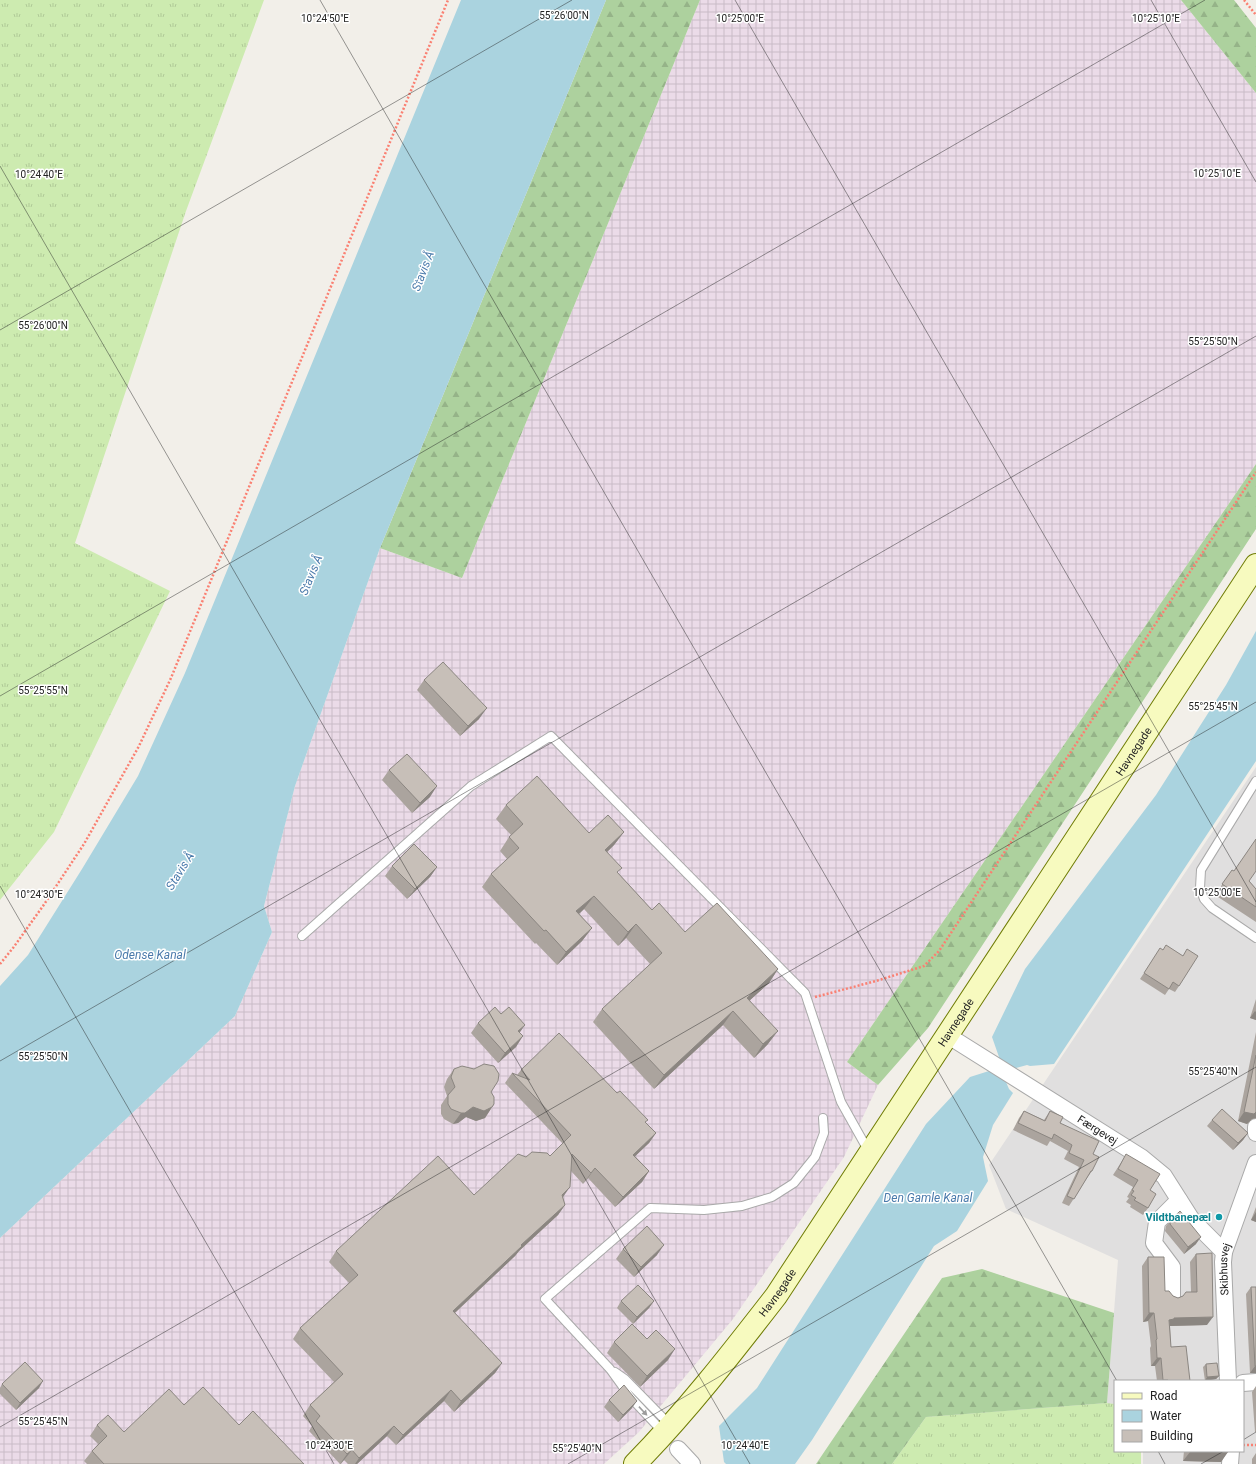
<svg xmlns="http://www.w3.org/2000/svg" width="1256" height="1464" viewBox="0 0 1256 1464" font-family="Roboto,sans-serif">
  <style>
    .residential { fill: #e0dfdf }
    .industrial { fill: url(#industrial-grid) }
    .grass { fill: url(#grass-tufts) }
    .forest { fill: url(#forest-firs) }
    .water { fill: #aad3df }
    .lines { fill: none; stroke-linecap: round; stroke-linejoin: round }
    .lane-casing { stroke: #a9a9a9; stroke-width: 10 }
    .street-casing { stroke: #a9a9a9; stroke-width: 18 }
    .secondary-casing { stroke: #707d05; stroke-width: 24 }
    .path { stroke: #fa8072; stroke-width: 2.5; stroke-dasharray: 2 2; stroke-linecap: butt }
    .lane { stroke: #fff; stroke-width: 8 }
    .street { stroke: #fff; stroke-width: 16 }
    .secondary { stroke: #f7fabf; stroke-width: 22 }
    .wall { fill: #aba49e }
    .shaded-wall { fill: #8b8681 }
    .building { fill: #c7bfb8; stroke: #8b8681 }
    .oneway { fill: #9c9c9c }
    .ticks { fill: none; stroke: #222; stroke-width: 1; stroke-opacity: 0.45 }
    .culture-dot { fill: #0f9aa8; stroke: #fff; stroke-width: 1.5 }
    .labels { text-anchor: middle; dominant-baseline: central; stroke-width: 3; stroke-linejoin: round; paint-order: stroke }
    .street-label { font-size: 11px; fill: #222; stroke: #fff }
    .culture-label { font-size: 11px; font-weight: bold; fill: #0d838f; stroke: #fff; text-anchor: end }
    .water-label { font-size: 12px; font-style: italic; fill: #4a7aab; stroke: #fff }
    .ticks-label { font-size: 10px; text-anchor: middle; fill: #222; stroke: #fff; stroke-width: 3; stroke-linejoin: round; paint-order: stroke }
  </style>
  <defs>
    <pattern id="industrial-grid" width="8" height="8" patternUnits="userSpaceOnUse"><rect width="8" height="8" fill="#ebdbe8"/><path d="M0 4h8M4 0v8" fill="none" stroke="#c9bcc7"/></pattern>
    <pattern id="grass-tufts" width="24" height="20" patternUnits="userSpaceOnUse"><rect width="24" height="20" fill="#cdebb0"/><path d="M3 7l-1-3M5 7V3M7 7l1-3M15 17l-1-3M17 17v-4M19 17l1-3" fill="none" stroke="#b0c997"/></pattern>
    <pattern id="forest-firs" width="22" height="20" patternUnits="userSpaceOnUse"><rect width="22" height="20" fill="#add19e"/><path d="M5 1l3.5 6h-7zM16 11l3.5 6h-7z" fill="#95b388"/></pattern>
  </defs>
  <rect width="100%" height="100%" fill="#f2efe9"/>
  <!-- residential -->
  <path class="residential" d="M1256,767V1464H1143V1451H1243V1381H1115V1407L1107,1403L1118,1260L1006,1209L989,1165Z"/>
  <!-- industrial -->
  <path class="industrial" d="M700,0H1181L1256,93V464L847,1062L878,1085L844,1157L733,1319L639,1432L604,1464H0V1238L235,1016L272,932L264,906L295,786L380,548L462,578Z"/>
  <!-- grass -->
  <path class="grass" d="M0,0H264L186,211L75,543L170,591L54,832L0,900Z
    M1106,1403L1115,1404V1451H1141V1464H892L926,1417Z"/>
  <!-- forest -->
  <path class="forest" d="M606,0H700L462,578L380,548Z
    M1181,0H1234L1256,28V93Z
    M1256,464V529L928,1028L878,1085L847,1062Z
    M982,1269L1114,1313L1107,1403L926,1417L892,1464H816L942,1278Z"/>
  <!-- water -->
  <path class="water" d="M461,0H606L380,548L295,786L264,906L272,932L235,1016L0,1238V986L28,955L82,869L138,776L185,673Z
    M1256,631V761L1054,1064L1030,1066L1027,1065L1016,1068L1006,1082L1009,1089L1013,1093L993,1125L983,1157L988,1181L957,1231L934,1246L812,1440L795,1464H726L724,1462L719,1426L757,1388L926,1124L970,1077L989,1071L999,1057L992,1037L1025,969L1156,795L1226,685Z"/>
  <g class="lines">
    <defs>
      <path id="lane" d="M1256,781L1201,870L1200,888L1204,899L1212,908L1256,938
        M302,936L471,786L551,736L805,993L841,1102L864,1143L871,1149
        M615,1372L625,1379L670,1425
        M664,1433L631,1398L610,1369L545,1299L650,1208L704,1210L742,1206L772,1197L794,1183L815,1157L824,1133L823,1118"/>
      <g id="street">
        <path id="s1" d="M947,1035L1141,1157L1164,1176L1192,1220L1224,1252"/>
        <path d="M1256,1127V1133"/>
        <path d="M1172,1297V1267L1154,1243L1157,1222L1179,1200"/>
        <path id="s2" d="M1228,1381L1223,1262L1224,1252L1256,1163"/>
        <path d="M1243,1383L1256,1382"/>
        <path d="M678,1449L692,1464"/>
        <path d="M1230,1464L1231,1451"/>
      </g>
      <g id="secondary">
        <path id="s3" d="M635,1464C686,1412 731,1354 776,1296L1256,565"/>
      </g>
    </defs>
    <!-- lane casing -->
    <use href="#lane" class="lane-casing"/>
    <!-- street casing -->
    <use href="#street" class="street-casing"/>
    <!-- secondary casing -->
    <use href="#secondary" class="secondary-casing"/>
    <!-- path -->
    <path class="path" d="M1244,0L1256,15
      M0,964L13,948L43,906L84,844L139,746L171,678L448,0
      M815,997L876,981L924,966L939,951L1256,472
      M1243,1445H1256"/>
    <!-- lane -->
    <use href="#lane" class="lane"/>
    <!-- street -->
    <use href="#street" class="street"/>
    <!-- secondary -->
    <use href="#secondary" class="secondary"/>
  </g>
  <!-- wall -->
  <path class="wall" d="M424,680L479,719L460,736L417,690Z
    M389,770L430,797L412,813L382,780Z
    M506,805L589,833L624,832L614,845L607,852L618,873L652,910L685,932L778,969L769,983L750,1000L768,1044L754,1058L723,1025L654,1089L593,1022L602,1009L650,964L626,938L618,946L584,909L579,914L592,928L582,941L557,965L536,943L535,944L482,887L491,874L507,859L500,851L509,837L511,835L496,819Z
    M392,866L437,867L430,877L407,899L385,876Z
    M1232,870L1249,881L1256,889V922L1215,895Z
    M1156,955L1179,986L1175,992L1169,989L1165,995L1140,979Z
    M1256,999V1020L1250,1018Z
    M478,1023L520,1032L516,1047L498,1063L471,1033Z
    M1256,1032V1118L1252,1119L1247,1124L1238,1121Z
    M454,1069L494,1104L485,1118L476,1121L466,1117L458,1123L453,1124L444,1119L441,1114V1105L447,1096L444,1087L447,1079Z
    M521,1070L646,1123L656,1133L649,1143L635,1156L649,1171L642,1182L615,1207L588,1178L583,1184L571,1171L563,1198L565,1205L558,1215L519,1251L515,1256L455,1313L502,1363L495,1373L454,1412L444,1401L396,1445L387,1436L357,1464H348L344,1460L341,1464H340L309,1431L312,1426L303,1416L310,1405L334,1382L293,1339L300,1328L349,1283L329,1262L336,1251L474,1195L526,1157L550,1156L563,1144L505,1083L512,1073L517,1075Z
    M1024,1111L1044,1120L1050,1111L1060,1123L1093,1154L1092,1171L1087,1178L1069,1206L1062,1203L1079,1167L1064,1159L1068,1151L1050,1141L1047,1146L1013,1130L1019,1118Z
    M1212,1120L1248,1133L1243,1140L1233,1150L1207,1126Z
    M1126,1154L1150,1190L1148,1208L1143,1215L1130,1207L1131,1205L1126,1202L1129,1198L1127,1197L1133,1187L1113,1175L1122,1161Z
    M1256,1207V1222L1251,1220Z
    M1171,1220L1196,1244L1184,1254L1165,1231L1166,1226Z
    M623,1249L657,1255L634,1277L616,1259Z
    M1196,1254L1207,1325L1170,1326L1171,1347L1190,1381H1157L1155,1366H1151L1150,1348L1151,1346L1148,1321L1143,1322L1142,1266L1148,1257L1165,1291L1173,1296L1178,1298L1183,1296L1191,1292L1190,1262Z
    M1251,1287H1256V1373H1250L1246,1294Z
    M621,1301H654L649,1308L633,1324L617,1308Z
    M647,1339L668,1360L640,1387L607,1353L614,1342Z
    M1206,1364L1219,1376L1216,1379L1205,1381L1203,1367Z
    M2,1384L39,1388L16,1410L0,1394V1388Z
    M1256,1386V1432H1255L1252,1392Z
    M609,1400L632,1408L618,1422L604,1407Z
    M184,1405L239,1425L304,1464H87L84,1461L92,1451L98,1444L90,1436L97,1425L124,1432Z
    M1184,1451H1228L1221,1462L1183,1461Z
    M1256,1453V1464H1252V1459Z"/>
  <!-- shaded-wall -->
  <path class="shaded-wall" d="M487,708L479,719L460,736L468,726Z
    M437,786L430,797L412,813L420,803Z
    M624,832L614,845L596,863L605,850Z
    M437,867L430,877L407,899L415,889Z
    M594,896L584,909L567,925L576,911Z
    M636,924L626,938L618,946L628,932Z
    M592,928L582,941L557,965L566,952Z
    M778,969L769,983L738,1011L747,998Z
    M733,1011L723,1025L654,1089L664,1075Z
    M1255,1011L1256,1012V1020L1250,1018Z
    M525,1025L518,1035V1031Z
    M778,1031L768,1044L754,1058L763,1044Z
    M523,1036L516,1047L498,1063L505,1053Z
    M494,1104L485,1118L476,1121L466,1117L458,1123L453,1124L461,1113L473,1107Z
    M1244,1112H1256V1118L1252,1119L1247,1124L1238,1121Z
    M656,1133L649,1143L626,1165L633,1155Z
    M1248,1133L1243,1140L1233,1150L1238,1143Z
    M595,1168L588,1178L583,1184L591,1173Z
    M649,1171L642,1182L615,1207L623,1197Z
    M570,1187L563,1197L555,1205L562,1195Z
    M565,1205L558,1215L519,1251L515,1256L446,1321L453,1311L521,1245Z
    M1256,1212V1222L1251,1220Z
    M1201,1237L1196,1244L1184,1254L1188,1247Z
    M664,1245L657,1255L634,1277L641,1267Z
    M654,1301L649,1308L633,1324L637,1317Z
    M1149,1313H1154L1148,1321L1143,1322Z
    M1213,1317L1207,1325L1170,1326L1169,1320L1174,1318Z
    M675,1349L668,1360L640,1387L647,1376Z
    M1157,1358H1161L1155,1366H1151Z
    M502,1363L495,1373L454,1412L461,1401Z
    M1255,1366H1256V1373H1250Z
    M1219,1376L1216,1379L1205,1381L1207,1377Z
    M43,1381L39,1388L16,1410L20,1403Z
    M451,1390L444,1401L396,1445L403,1435Z
    M637,1401L632,1408L618,1422L623,1415Z
    M394,1426L387,1436L357,1464H355L359,1458Z
    M352,1450L344,1460L340,1464L347,1454Z
    M1190,1452H1228L1221,1462L1183,1461Z"/>
  <!-- building -->
  <path class="building" d="M443,662L487,708L468,726L424,680Z
    M407,754L437,786L420,803L389,770Z
    M537,776L589,833L608,815L624,832L605,850L622,868L617,872L652,910L659,903L685,932L717,903L778,969L747,998L778,1031L763,1044L733,1011L664,1075L602,1009L662,953L636,924L628,932L594,896L576,911L592,928L566,952L546,930L544,931L491,874L519,848L509,837L523,824L506,805Z
    M1256,839V871L1249,881L1256,889V907L1222,884L1232,870L1234,871Z
    M414,844L437,867L415,889L392,866Z
    M1166,945L1183,956L1187,949L1198,956L1179,986L1173,982L1169,989L1144,973L1160,948L1163,950Z
    M495,1007L501,1014L509,1007L525,1025L518,1031L523,1036L505,1053L478,1023Z
    M559,1033L617,1093L620,1091L648,1120L645,1122L656,1133L633,1155L649,1171L623,1197L595,1168L591,1173L572,1154L570,1187L562,1195L565,1205L521,1245L522,1246L453,1311L502,1363L461,1401L451,1390L403,1435L394,1426L359,1458L352,1450L347,1454L316,1421L320,1416L310,1405L343,1374L300,1328L358,1275L336,1251L438,1156L474,1195L518,1154L526,1157L532,1152L547,1153L550,1156L571,1135L512,1073L530,1080L521,1070Z
    M1256,1055V1112L1254,1114L1244,1112Z
    M484,1064L494,1066L499,1074L498,1081L491,1092L494,1097V1104L492,1107L484,1111L473,1107L465,1113H461L451,1109L448,1104V1095L455,1087L451,1077L454,1069L462,1066L474,1069Z
    M1222,1109L1248,1133L1238,1143L1212,1120Z
    M1024,1111L1045,1121L1050,1111L1063,1117L1060,1123L1099,1141L1093,1154L1099,1157L1092,1171H1091L1074,1199L1067,1196L1084,1160L1069,1153L1072,1145L1054,1134L1052,1139L1018,1123Z
    M1126,1154L1160,1174L1150,1190L1156,1194L1148,1208L1134,1200L1136,1198L1131,1195L1134,1191L1132,1190L1138,1180L1118,1169Z
    M1180,1211L1201,1237L1188,1247L1170,1224L1171,1220Z
    M647,1226L664,1245L641,1267L623,1249Z
    M1212,1253L1213,1317L1174,1318V1319L1169,1320L1171,1347L1186,1346L1190,1381H1169L1168,1380H1163L1161,1358H1157L1156,1340L1157,1339L1154,1313H1149L1148,1257H1164L1165,1291H1169L1173,1296L1178,1298L1183,1296L1186,1292H1197L1196,1254Z
    M638,1285L654,1301L637,1317L621,1301Z
    M1251,1287H1256V1366H1255Z
    M632,1324L647,1339L656,1330L675,1349L647,1376L614,1342Z
    M25,1362L43,1381L20,1403L2,1384Z
    M1217,1363L1219,1376L1207,1377L1206,1364Z
    M624,1385L637,1401L623,1415L609,1400Z
    M203,1387L239,1425L253,1411L304,1464H104L92,1451L107,1436L97,1425L108,1415L124,1432L169,1389L184,1405Z
    M1190,1451H1228V1452H1190Z"/>
  <!-- one-way arrows -->
  <defs><path id="oneway-solid" d="M-6-.8H1V-3.2L6.5 0L1 3.2V.8H-6Z"/></defs>
  <use class="oneway" href="#oneway-solid" transform="translate(643 1411) rotate(47)"/>
  <!-- ticks -->
  <path class="ticks" d="M320,0L1117,1381M735,0L1256,902M1151,0L1256,182M0,166L750,1464M0,330L572,0M0,696L1205,0M0,886L334,1464M0,1061L1256,336M0,1427L1256,702M1243,1440L1256,1432M1158,1451L1165,1464M568,1464L1256,1067M1201,1464L1224,1451"/>
  <!-- markers -->
  <circle class="culture-dot" cx="1219" cy="1217" r="4"/>
  <g class="labels">
    <!-- street labels -->
    <g class="street-label">
      <text stroke="none"><textPath href="#s3" startOffset="871">Havnegade</textPath></text>
      <text stroke="none"><textPath href="#s3" startOffset="547">Havnegade</textPath></text>
      <text stroke="none"><textPath href="#s1" startOffset="178">Færgevej</textPath></text>
      <text stroke="none"><textPath href="#s2" startOffset="112">Skibhusvej</textPath></text>
      <text stroke="none"><textPath href="#s3" startOffset="223">Havnegade</textPath></text>
    </g>
    <!-- culture labels -->
    <g class="culture-label">
      <text x="1211" y="1217">Vildtbanepæl</text>
    </g>
    <!-- water labels -->
    <g class="water-label">
      <text transform="translate(423 271) rotate(-69)">Stavis Å</text>
      <text transform="translate(311 575) rotate(-68)">Stavis Å</text>
      <text transform="translate(180 871) rotate(-58)">Stavis Å</text>
      <text x="150" y="955">Odense Kanal</text>
      <text x="928" y="1198">Den Gamle Kanal</text>
    </g>
  </g>
  <g class="ticks-label">
    <text x="564" y="19">55°26'00"N</text>
    <text x="325" y="22">10°24'50"E</text>
    <text x="740" y="22">10°25'00"E</text>
    <text x="1156" y="22">10°25'10"E</text>
    <text x="1217" y="177">10°25'10"E</text>
    <text x="39" y="178">10°24'40"E</text>
    <text x="43" y="329">55°26'00"N</text>
    <text x="1213" y="345">55°25'50"N</text>
    <text x="43" y="694">55°25'55"N</text>
    <text x="1213" y="710">55°25'45"N</text>
    <text x="1217" y="896">10°25'00"E</text>
    <text x="39" y="898">10°24'30"E</text>
    <text x="43" y="1060">55°25'50"N</text>
    <text x="1213" y="1075">55°25'40"N</text>
    <text x="43" y="1425">55°25'45"N</text>
    <text x="329" y="1449">10°24'30"E</text>
    <text x="745" y="1449">10°24'40"E</text>
    <text x="577" y="1452">55°25'40"N</text>
  </g>
  <!-- legend -->
  <rect x="1114" y="1380" width="130" height="72" fill="#ffffff" stroke="#a7a7a7"/>
  <rect x="1122" y="1393" width="20" height="6" fill="#f7fabf" stroke="#a7a7a7"/>
  <text x="1150" y="1400" font-size="12" fill="#222222">Road</text>
  <rect x="1122" y="1410" width="20" height="12" fill="#aad3df" stroke="#a7a7a7"/>
  <text x="1150" y="1420" font-size="12" fill="#222222">Water</text>
  <rect x="1122" y="1430" width="20" height="12" fill="#c7bfb8" stroke="#a7a7a7"/>
  <text x="1150" y="1440" font-size="12" fill="#222222">Building</text>
</svg>
